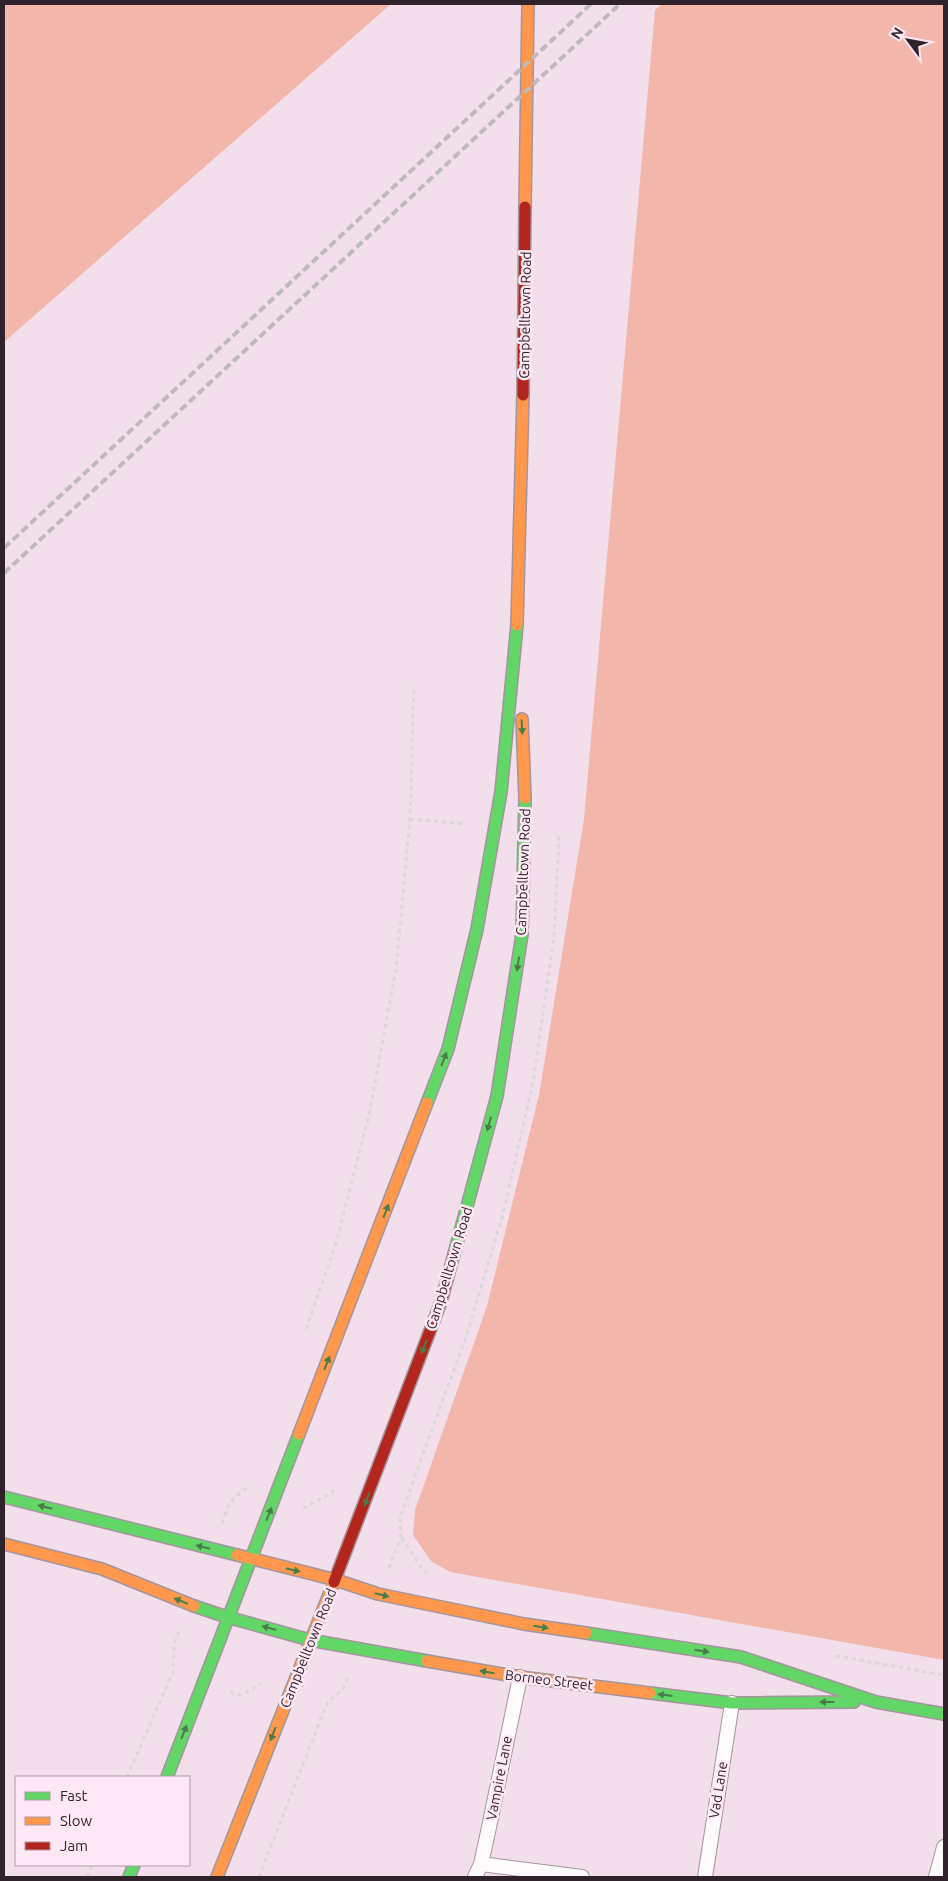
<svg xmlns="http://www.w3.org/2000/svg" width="948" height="1881" viewBox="0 0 948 1881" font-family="Ubuntu,sans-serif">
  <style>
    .green { fill: #f3b6aa }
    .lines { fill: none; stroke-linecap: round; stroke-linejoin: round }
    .lane-casing { stroke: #a4949e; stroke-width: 16 }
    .fast-casing { stroke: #a4949e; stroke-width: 14 }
    .slow-casing { stroke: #a4949e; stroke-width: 14 }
    .jam-casing { stroke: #a4949e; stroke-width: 14 }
    .path { stroke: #ddd6db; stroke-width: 3; stroke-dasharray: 4 4; stroke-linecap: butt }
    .lane { stroke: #fdfafc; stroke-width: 14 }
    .fast { stroke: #63d668; stroke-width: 11 }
    .slow { stroke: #ff974d; stroke-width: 11 }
    .jam { stroke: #b3261e; stroke-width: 11 }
    .rail { stroke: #bfb9bd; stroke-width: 4; stroke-dasharray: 8 4; stroke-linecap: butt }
    .oneway { fill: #4a7c4a }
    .labels { text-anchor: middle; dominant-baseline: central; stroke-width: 5; stroke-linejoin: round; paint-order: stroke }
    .street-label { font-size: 14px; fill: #30222b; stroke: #ffe8f6 }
  </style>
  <rect width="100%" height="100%" fill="#f3deeb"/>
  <!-- green -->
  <path class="green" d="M4,4H391L4,342Z
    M662,4H944V1660L450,1572L431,1561L413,1535L415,1510L487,1306L539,1095L584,819L655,10Z"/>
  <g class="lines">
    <defs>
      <path id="lane" d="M481,1864L582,1877
        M475,1877L481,1864L488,1832L520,1677
        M705,1877L732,1703
        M936,1877L944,1847"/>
      <path id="fast" d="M427,1103L448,1049L477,929L501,792L517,625
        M454,1254L497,1096L522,934L525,798
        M4,1497L237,1555
        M194,1606L227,1617L310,1640L427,1661
        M586,1633L741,1657L876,1702L944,1714
        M650,1693L732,1703L854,1702
        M167,1777L299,1434
        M129,1877L134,1865"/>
      <path id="slow" d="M525,207L528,4
        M517,625L523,395
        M522,719L525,798
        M299,1434L427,1103
        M4,1544L102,1569L194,1606
        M237,1555L336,1580L378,1594L524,1624L586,1633
        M427,1661L520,1677L650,1693
        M217,1877L334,1582"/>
      <path id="jam" d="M523,395L525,207
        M334,1582L441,1302L454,1254"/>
    </defs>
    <!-- lane casing -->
    <use href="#lane" class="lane-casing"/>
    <!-- fast casing -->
    <use href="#fast" class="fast-casing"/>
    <!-- slow casing -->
    <use href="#slow" class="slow-casing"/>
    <!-- jam casing -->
    <use href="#jam" class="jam-casing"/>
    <!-- path -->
    <path class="path" d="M410,819L466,824
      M306,1329L335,1247L369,1115L396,969L410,819L414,685
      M303,1507H306L334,1491L337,1493
      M222,1523L230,1502L246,1488
      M402,1538L420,1566L427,1573
      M389,1568L401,1537L400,1517L466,1337L503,1214L533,1082L554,937L559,839L555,833
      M836,1656L944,1675
      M230,1692L240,1695L261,1684
      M127,1777L173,1672L174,1644L179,1631
      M87,1877L92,1865
      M259,1877L327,1703L343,1689L348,1677"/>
    <!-- lane -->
    <use href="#lane" class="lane"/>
    <!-- fast -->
    <use href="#fast" class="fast"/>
    <!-- slow -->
    <use href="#slow" class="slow"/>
    <!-- jam -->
    <use href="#jam" class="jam"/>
    <!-- rail -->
    <path class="rail" d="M4,548L591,4
      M4,573L620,4"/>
  </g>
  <!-- one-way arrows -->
  <defs><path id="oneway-solid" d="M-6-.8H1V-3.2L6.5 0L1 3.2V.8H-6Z" transform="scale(1.25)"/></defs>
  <g class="oneway">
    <use href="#oneway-solid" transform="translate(522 727) rotate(87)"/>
    <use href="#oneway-solid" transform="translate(518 964) rotate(99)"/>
    <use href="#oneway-solid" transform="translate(444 1059) rotate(-69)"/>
    <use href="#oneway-solid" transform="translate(489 1124) rotate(105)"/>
    <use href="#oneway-solid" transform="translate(386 1211) rotate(-69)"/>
    <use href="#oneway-solid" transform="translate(424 1347) rotate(111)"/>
    <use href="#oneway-solid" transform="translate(327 1363) rotate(-68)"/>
    <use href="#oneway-solid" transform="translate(367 1499) rotate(111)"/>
    <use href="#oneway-solid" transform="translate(45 1507) rotate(-166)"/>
    <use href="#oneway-solid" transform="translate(269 1514) rotate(-68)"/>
    <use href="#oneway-solid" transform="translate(203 1547) rotate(-166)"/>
    <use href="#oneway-solid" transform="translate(293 1570) rotate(13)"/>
    <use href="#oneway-solid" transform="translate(382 1595) rotate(14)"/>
    <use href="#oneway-solid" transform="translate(181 1601) rotate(-158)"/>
    <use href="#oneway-solid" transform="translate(541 1627) rotate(9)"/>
    <use href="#oneway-solid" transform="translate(269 1628) rotate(-164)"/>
    <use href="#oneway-solid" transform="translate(702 1651) rotate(9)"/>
    <use href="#oneway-solid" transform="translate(487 1672) rotate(-170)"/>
    <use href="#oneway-solid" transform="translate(665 1695) rotate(-173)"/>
    <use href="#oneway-solid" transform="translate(827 1702) rotate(180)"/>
    <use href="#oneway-solid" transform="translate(184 1732) rotate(-69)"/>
    <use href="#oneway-solid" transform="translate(273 1734) rotate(111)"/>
  </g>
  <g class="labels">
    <!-- street labels -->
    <g class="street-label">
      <text transform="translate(525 315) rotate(-89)">Campbelltown Road</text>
      <text transform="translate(523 872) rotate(-88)">Campbelltown Road</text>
      <text transform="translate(449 1268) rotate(-73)">Campbelltown Road</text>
      <text transform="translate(308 1648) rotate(-68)">Campbelltown Road</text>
      <text transform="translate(549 1680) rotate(7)">Borneo Street</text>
      <text transform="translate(499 1778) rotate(-79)">Vampire Lane</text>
      <text transform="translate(718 1790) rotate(-81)">Vad Lane</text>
    </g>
  </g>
  <!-- border -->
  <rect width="948" height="1881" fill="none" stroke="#30222b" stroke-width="10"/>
  <!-- legend -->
  <rect x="15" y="1776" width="175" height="90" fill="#ffe8f6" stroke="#ac99a5"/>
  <rect x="25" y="1792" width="25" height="8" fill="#63d668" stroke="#ac99a5"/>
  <text x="60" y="1801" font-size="15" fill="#30222b">Fast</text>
  <rect x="25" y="1817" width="25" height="8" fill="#ff974d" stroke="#ac99a5"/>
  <text x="60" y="1826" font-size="15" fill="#30222b">Slow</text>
  <rect x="25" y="1842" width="25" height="8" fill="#b3261e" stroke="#ac99a5"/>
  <text x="60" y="1851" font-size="15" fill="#30222b">Jam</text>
  <!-- north arrow -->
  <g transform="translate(908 40) rotate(302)" stroke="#ffe8f6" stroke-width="4" paint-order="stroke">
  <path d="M0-4L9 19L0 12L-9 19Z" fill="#30222b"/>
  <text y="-8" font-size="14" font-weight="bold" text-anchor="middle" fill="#30222b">N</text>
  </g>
</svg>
